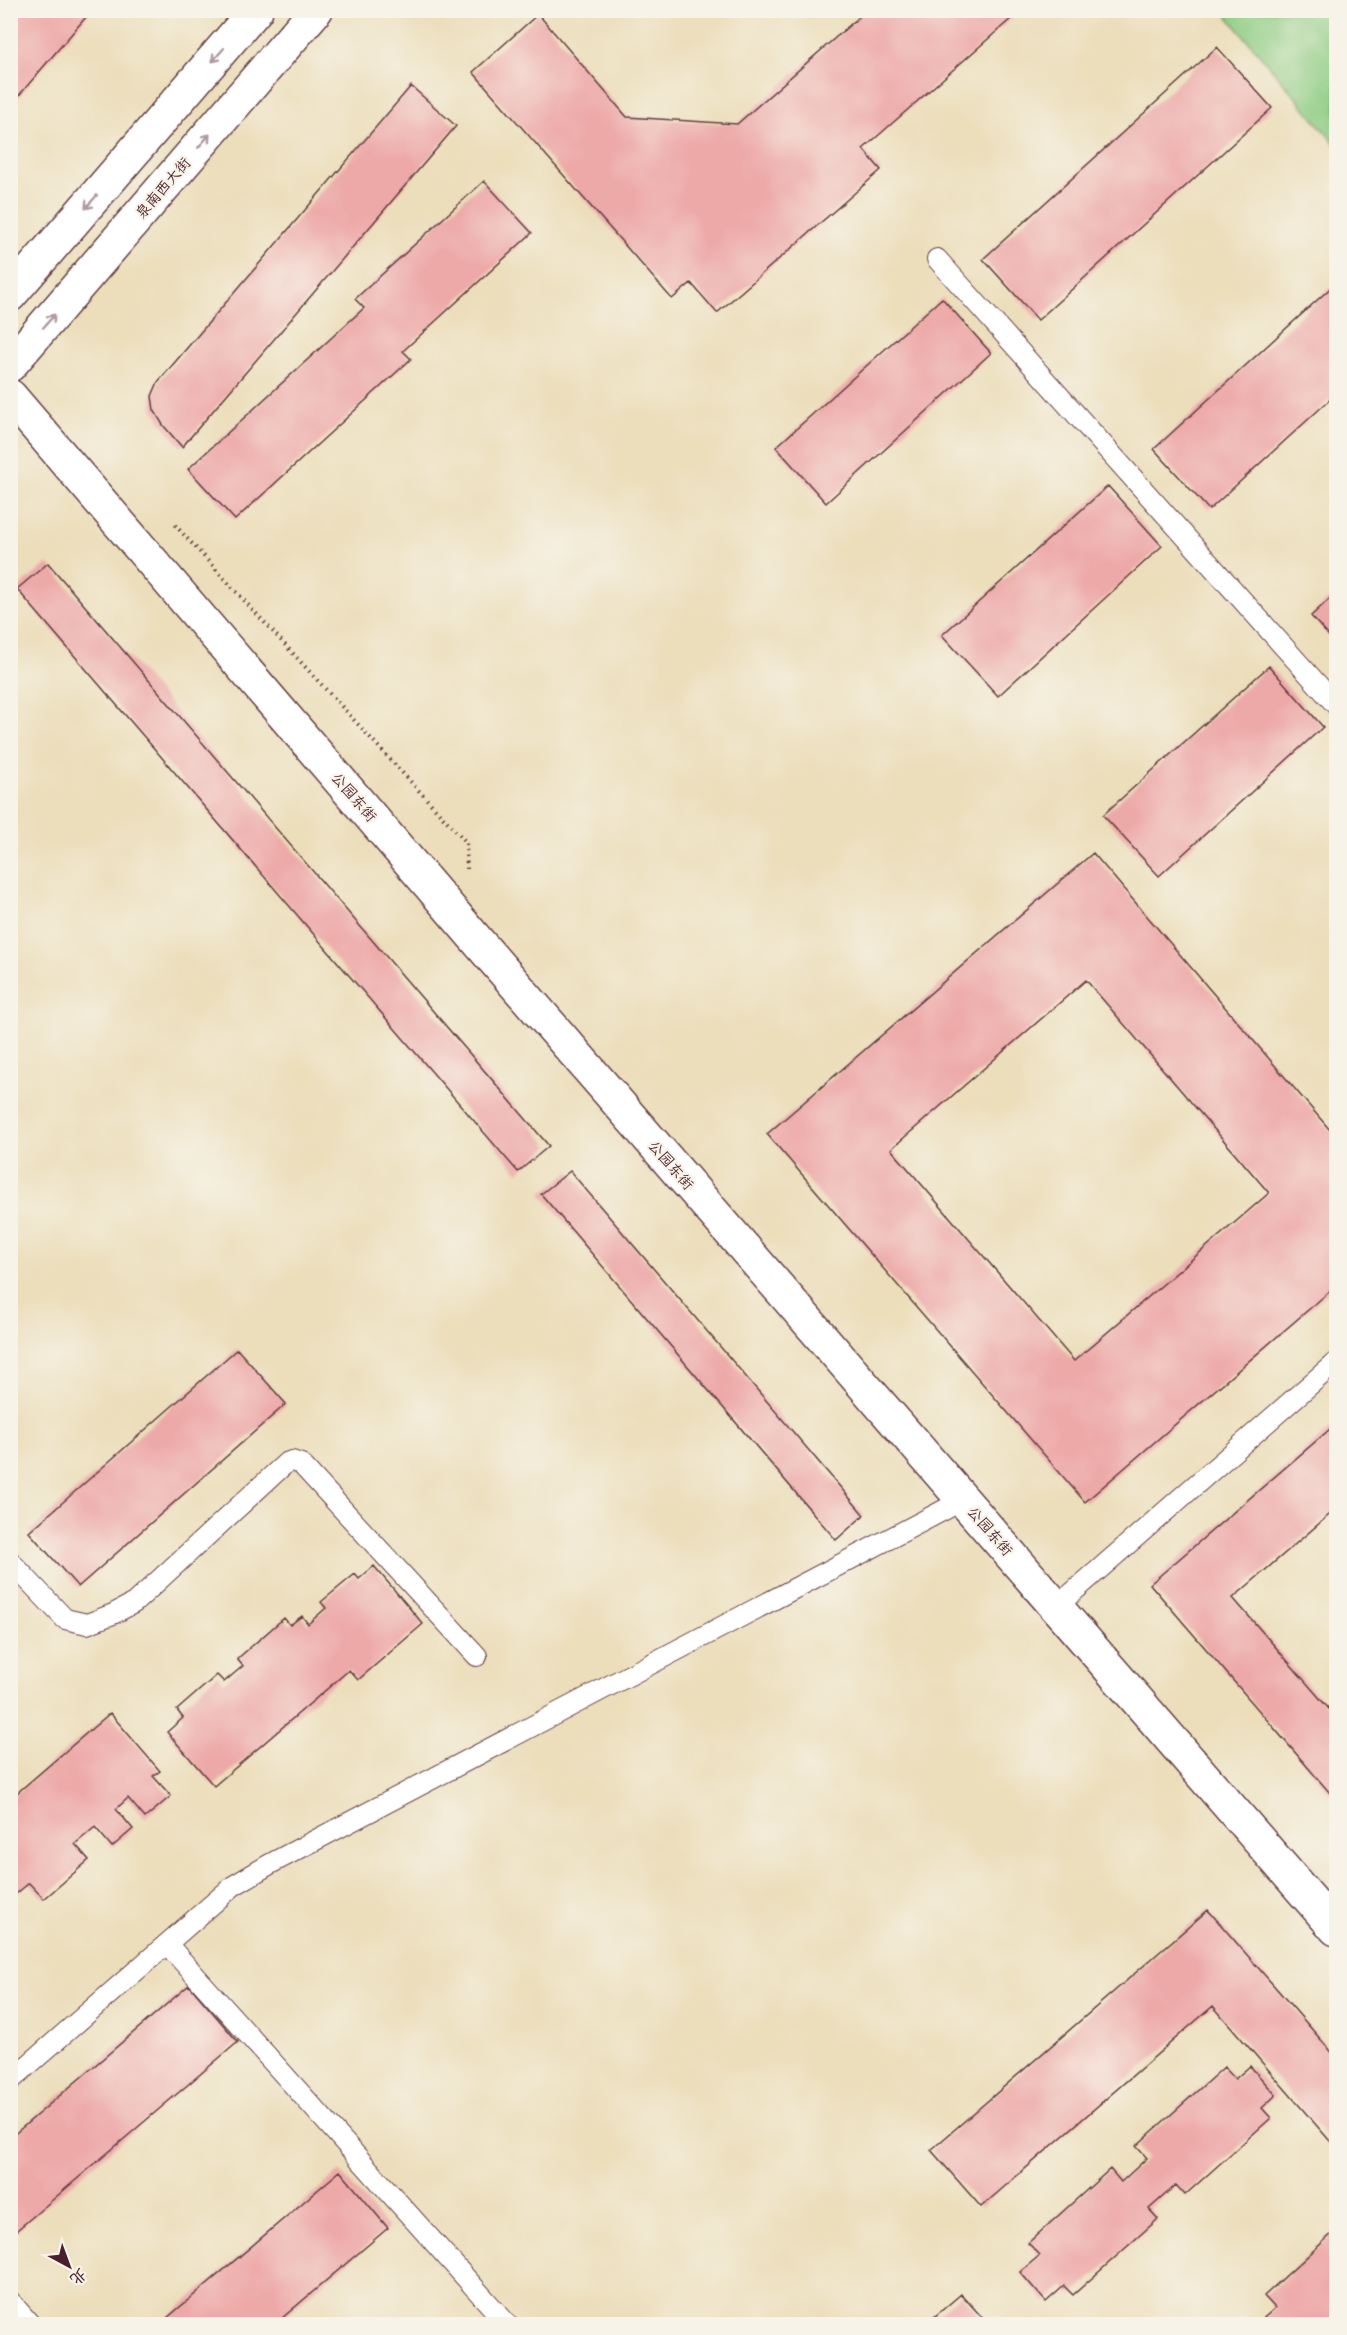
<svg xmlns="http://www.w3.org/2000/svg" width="1347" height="2335" viewBox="0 0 1347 2335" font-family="'Shantell Sans','LXGW WenKai TC',sans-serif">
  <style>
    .green { fill: #8dcc83; stroke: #6c7657; stroke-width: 1.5 }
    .building { fill: #eda9a8; fill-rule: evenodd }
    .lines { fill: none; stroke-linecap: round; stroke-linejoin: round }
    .lane-casing { stroke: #623c41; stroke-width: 22 }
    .secondary-casing { stroke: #623c41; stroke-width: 36 }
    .path { stroke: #623c41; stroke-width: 4; stroke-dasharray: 1.5 4.5; stroke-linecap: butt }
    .lane { stroke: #fff; stroke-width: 20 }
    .secondary { stroke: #fff; stroke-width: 33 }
    .oneway { stroke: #ae9aa0 }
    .labels { text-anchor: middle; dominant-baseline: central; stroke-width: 4.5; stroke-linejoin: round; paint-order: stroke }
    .street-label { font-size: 15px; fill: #4a1f2b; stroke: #f7f3e8 }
  </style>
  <rect width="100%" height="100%" fill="#f7f3e8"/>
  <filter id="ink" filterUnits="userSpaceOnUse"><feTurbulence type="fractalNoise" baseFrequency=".0167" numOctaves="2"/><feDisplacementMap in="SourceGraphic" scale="12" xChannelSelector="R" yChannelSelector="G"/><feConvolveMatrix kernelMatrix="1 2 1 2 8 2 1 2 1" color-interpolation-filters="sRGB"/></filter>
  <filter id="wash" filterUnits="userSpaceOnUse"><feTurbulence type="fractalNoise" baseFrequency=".008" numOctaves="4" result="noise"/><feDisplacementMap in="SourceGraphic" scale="24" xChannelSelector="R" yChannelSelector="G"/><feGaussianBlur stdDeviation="1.35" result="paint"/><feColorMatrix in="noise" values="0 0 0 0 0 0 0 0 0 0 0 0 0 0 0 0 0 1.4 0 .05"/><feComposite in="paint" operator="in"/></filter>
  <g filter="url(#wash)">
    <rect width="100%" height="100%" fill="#ecdebb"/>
    <!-- green -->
    <path class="green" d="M1223,11H1336V145Z"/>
    <g id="blocks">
      <!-- building -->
      <path class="building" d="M10,10H92L10,106Z
        M867,10H1021L863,149L881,170L717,313L691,283L672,299L473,72L538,14L627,117L737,124Z
        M1217,47L1272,108L1038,320L983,259Z
        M411,86L456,126L182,447L163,425L154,410L152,396L158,382Z
        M484,181L532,233L403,351L411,359L235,520L188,469L364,308L355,299Z
        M1336,283V394L1209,510L1154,449Z
        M942,298L991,353L826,503L776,447Z
        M1108,486L1162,546L998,696L942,635Z
        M48,563L549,1146L518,1172L17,589Z
        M1336,593V644L1311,616Z
        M1269,666L1323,727L1159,876L1103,815Z
        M1093,853L1336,1137V1286L1085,1502L767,1134ZM1086,980L1269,1193L1074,1361L891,1149Z
        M570,1171L864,1515L836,1540L541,1194Z
        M237,1349L286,1404L78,1587L29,1532Z
        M1336,1424V1509L1233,1598L1336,1717V1800L1150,1584Z
        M374,1566L423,1624L358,1680L349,1670L214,1786L167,1732L183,1718L177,1710L217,1675L224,1682L243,1666L237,1659L284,1618L290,1625L302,1616L308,1624L326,1608L321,1602L355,1574L359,1579Z
        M110,1713L160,1771L153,1776L171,1796L145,1818L128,1798L116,1809L133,1829L112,1847L95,1827L75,1844L89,1860L44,1899L29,1883L10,1899V1799Z
        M1208,1910L1336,2057V2148L1213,2006L981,2207L931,2150Z
        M189,1985L238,2042L10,2236V2138Z
        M1250,2066L1276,2095L1262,2108L1271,2118L1185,2195L1176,2185L1149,2209L1158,2219L1073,2295L1064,2286L1046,2302L1020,2272L1040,2255L1028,2243L1110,2169L1121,2182L1147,2158L1136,2146L1224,2067L1235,2079Z
        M340,2171L388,2228L275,2324H160Z
        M1336,2230V2324H1257L1275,2308L1264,2296Z
        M961,2294L988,2324H926Z"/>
    </g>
  </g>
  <g filter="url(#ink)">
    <use href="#blocks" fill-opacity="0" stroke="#623c41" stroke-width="1.5"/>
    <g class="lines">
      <defs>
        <path id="lane" d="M937,259L1336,705
          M10,1561L65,1619L87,1624L113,1614L134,1603L286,1463L292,1461L301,1464L477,1656
          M1056,1607L1336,1362
          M167,1944L507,2324
          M10,2081L233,1886L270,1864L963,1500
          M10,2301L30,2324"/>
        <path id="secondary" d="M10,295L256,10
          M10,365L316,10
          M10,396L487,952L1336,1929"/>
      </defs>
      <!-- lane casing -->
      <use href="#lane" class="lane-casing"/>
      <!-- secondary casing -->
      <use href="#secondary" class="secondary-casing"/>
      <!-- path -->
      <path class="path" d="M175,525L466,842L467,869"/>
      <!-- lane -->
      <use href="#lane" class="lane"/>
      <!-- secondary -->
      <use href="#secondary" class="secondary"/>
    </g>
    <!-- one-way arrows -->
    <defs><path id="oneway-shaft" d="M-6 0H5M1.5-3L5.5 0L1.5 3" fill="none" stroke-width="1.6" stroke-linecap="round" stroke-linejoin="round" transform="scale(1.5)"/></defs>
    <g class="oneway">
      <use href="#oneway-shaft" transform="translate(218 55) rotate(131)"/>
      <use href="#oneway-shaft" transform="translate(204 141) rotate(-49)"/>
      <use href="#oneway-shaft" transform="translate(91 202) rotate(131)"/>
      <use href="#oneway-shaft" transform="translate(49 321) rotate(-49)"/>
    </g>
  </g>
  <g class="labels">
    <!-- street labels -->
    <g class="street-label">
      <text transform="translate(163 188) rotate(-49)">泉南西大街</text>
      <text transform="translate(354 797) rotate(49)">公园东街</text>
      <text transform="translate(671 1165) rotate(49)">公园东街</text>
      <text transform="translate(990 1531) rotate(49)">公园东街</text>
    </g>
  </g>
  <!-- margin -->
  <rect width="1347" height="2335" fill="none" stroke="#f7f3e8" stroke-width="36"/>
  <!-- north arrow -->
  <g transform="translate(69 2266) rotate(139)" stroke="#f7f3e8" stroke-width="4.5" paint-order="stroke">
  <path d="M0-4.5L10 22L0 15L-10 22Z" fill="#4a1f2b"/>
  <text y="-9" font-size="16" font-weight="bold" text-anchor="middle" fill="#4a1f2b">北</text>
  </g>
</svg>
